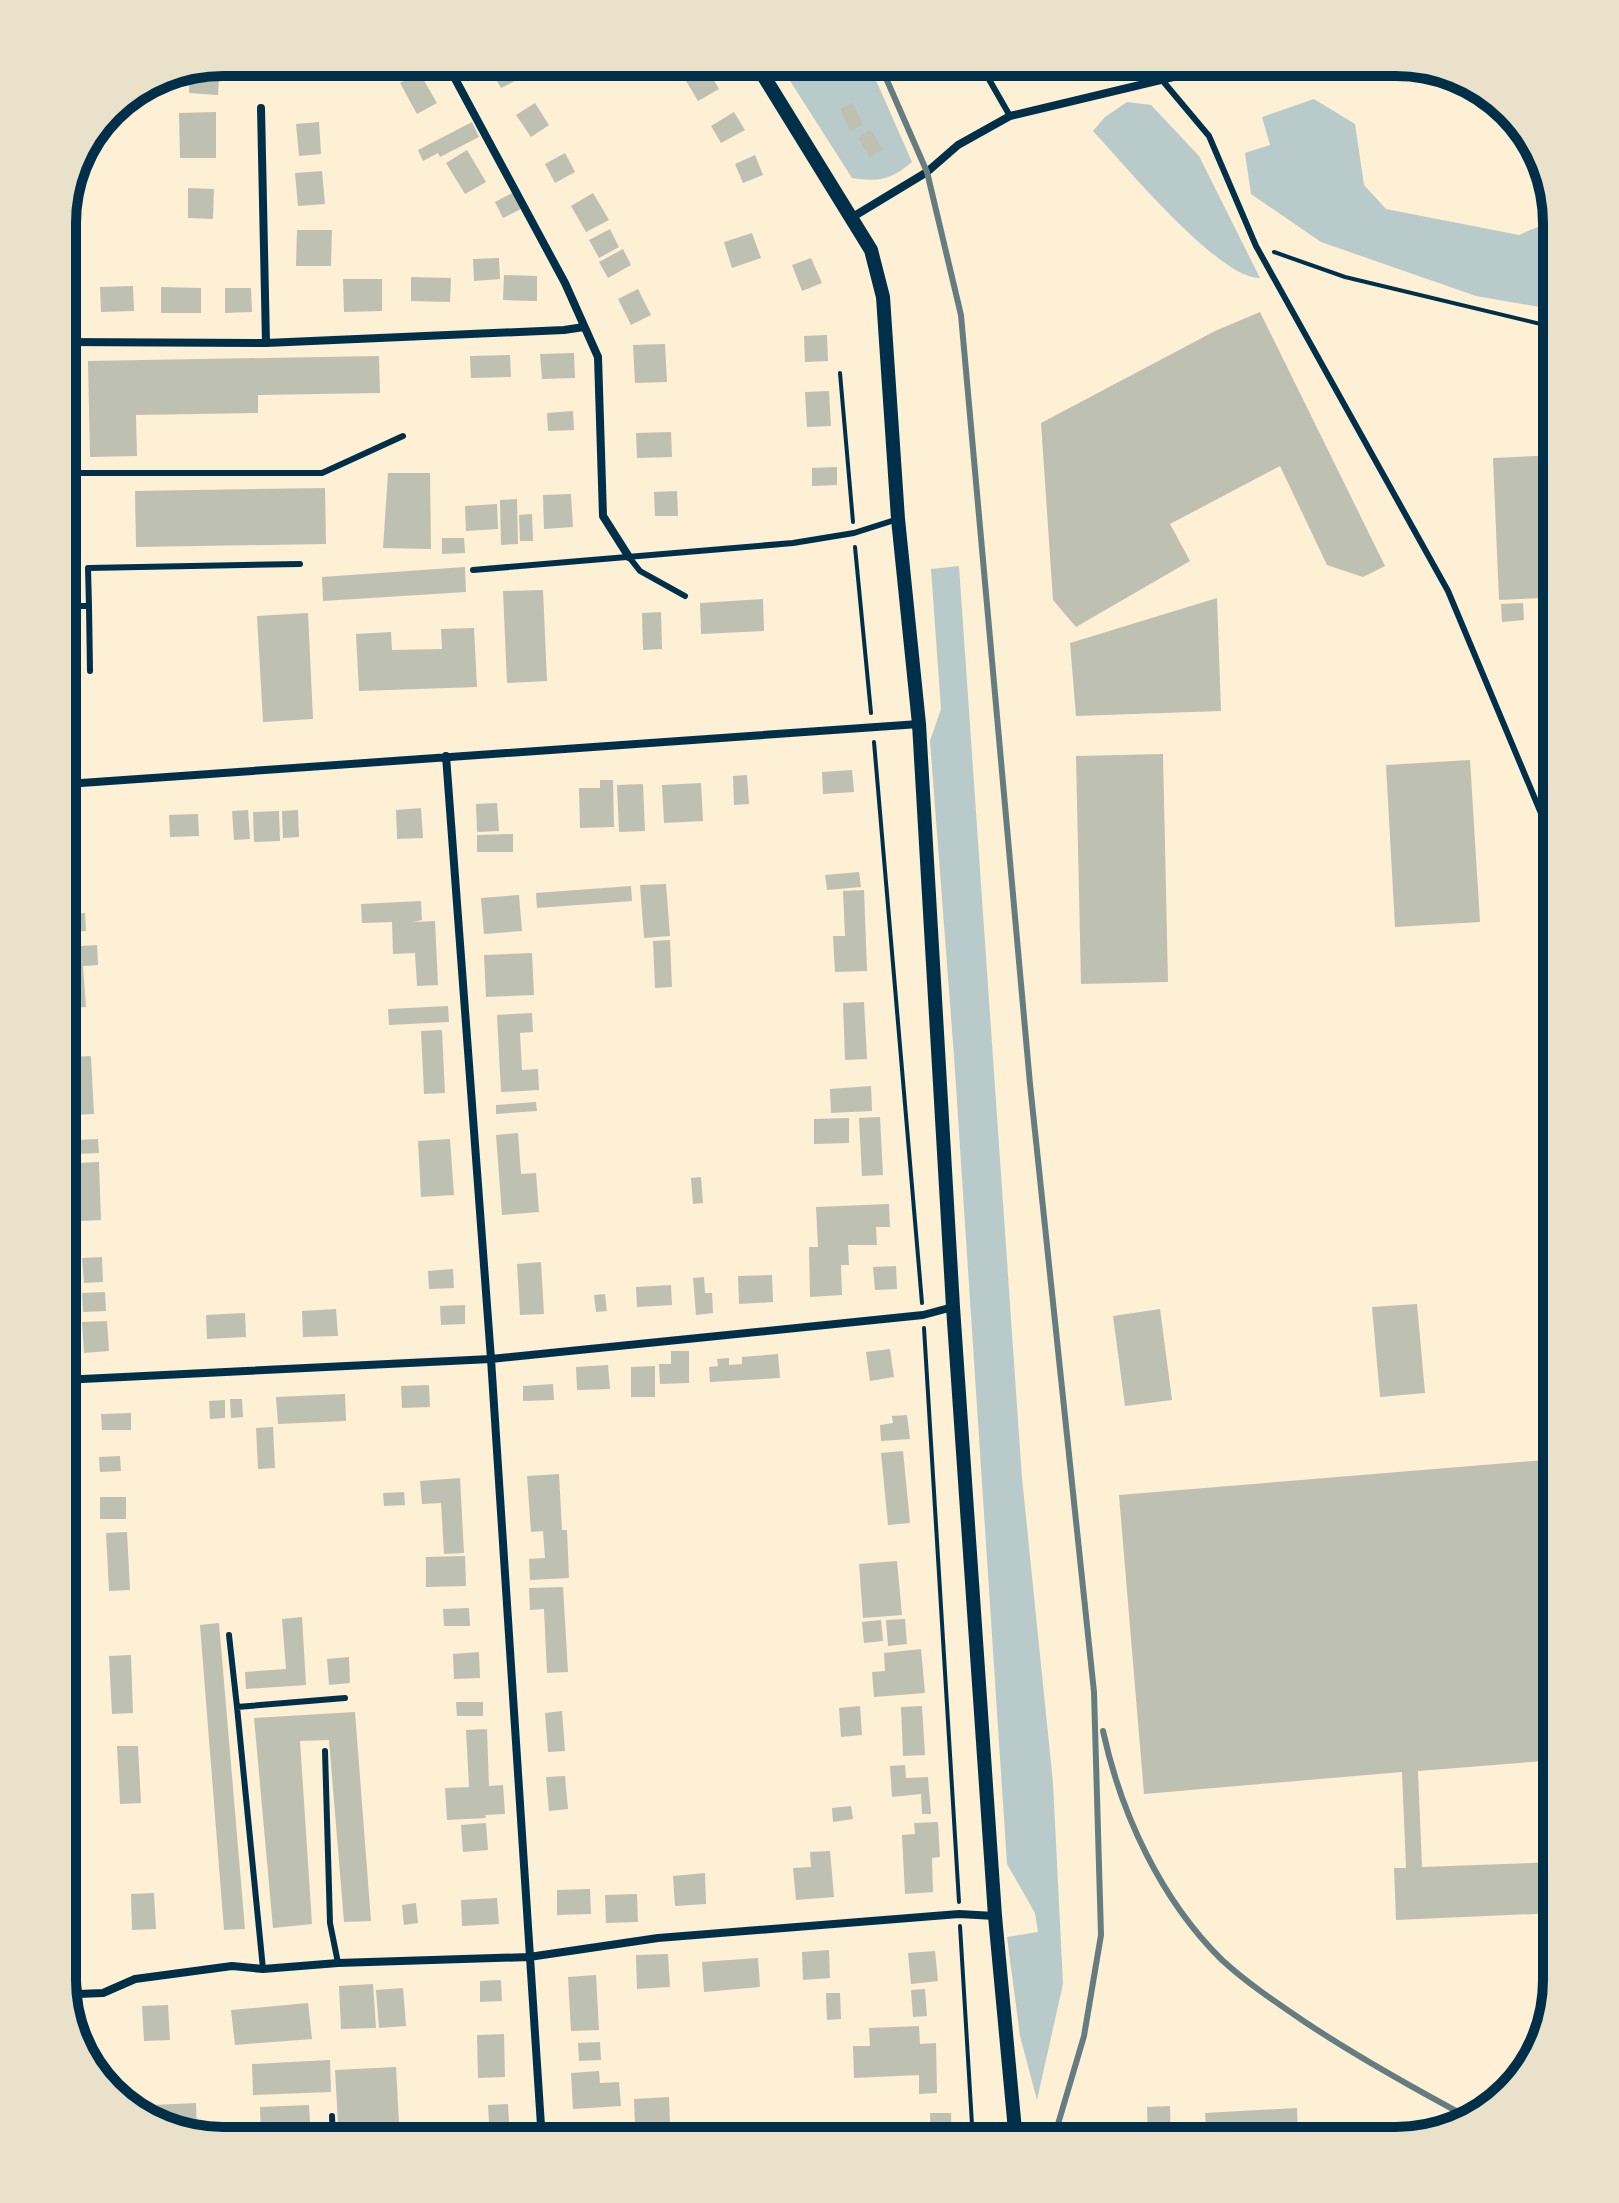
<svg xmlns="http://www.w3.org/2000/svg" width="1619" height="2203" viewBox="0 0 1619 2203" font-family="'Sofia Sans Condensed',sans-serif">
  <style>
    .green { fill: #b9caca }
    .building { fill: #bec0b2 }
    .lines { fill: none; stroke-linecap: round; stroke-linejoin: round }
    .path { stroke: #003049; stroke-width: 4 }
    .service { stroke: #003049; stroke-width: 6 }
    .minor { stroke: #003049; stroke-width: 8 }
    .tertiary { stroke: #003049; stroke-width: 14 }
    .rail { stroke: #657d81; stroke-width: 6 }
    .rim { fill: none; stroke: #003049; stroke-width: 10 }
  </style>
  <rect width="100%" height="100%" fill="#fdf0d5"/>
  <!-- green -->
  <path class="green" d="M778,62H868L912,162C891,180 879,182 852,178Z
    M1314,99L1355,124L1364,185L1386,209L1519,235L1556,219L1557,310L1476,296L1321,242L1251,194L1245,153L1270,145L1262,117Z
    M1127,102L1151,105L1199,156L1260,278C1220,280 1122,162 1093,131L1105,117Z
    M959,566L1022,1478L1053,1783L1063,1984L1037,2100L1020,2036L1007,1937L1038,1932L1035,1913L1007,1864L954,1056L930,741L941,709L931,569Z"/>
  <!-- building -->
  <path class="building" d="M243,62H274V69H243Z
    M487,62H512L521,78L501,88Z
    M679,62H703L719,89L698,101L676,64Z
    M1048,62H1085L1088,72L1063,78Z
    M220,63L218,95L189,93L190,68Z
    M419,72L437,103L417,114L400,83Z
    M535,103L549,125L531,137L516,115Z
    M853,103L863,125L850,131L840,109Z
    M216,112V158H180L179,113Z
    M734,112L745,130L721,143L711,126Z
    M319,122L321,154L299,156L296,124Z
    M472,122L479,137L440,157L438,153L423,161L418,150Z
    M870,130L883,149L870,157L858,138Z
    M467,150L486,182L465,194L446,163Z
    M565,153L575,172L555,183L545,164Z
    M755,155L763,175L743,183L735,164Z
    M322,171L325,204L298,206L295,173Z
    M188,188L214,189L213,219L188,218Z
    M514,192L523,208L503,218L495,202Z
    M593,193L609,220L586,232L571,206Z
    M610,229L619,247L599,258L589,240Z
    M297,230H332L331,266H296Z
    M752,233L761,258L732,268L724,242Z
    M623,249L631,265L608,278L599,262Z
    M499,258L500,279L474,281L473,259Z
    M811,258L822,283L802,291L792,265Z
    M504,275L537,276V301L503,300Z
    M411,277L451,278L450,302L411,301Z
    M343,279H382V311L344,312Z
    M133,286L134,311L101,312L100,287Z
    M161,287L201,288V313H161Z
    M225,288H251L252,312L225,313Z
    M638,289L651,315L631,325L618,299Z
    M62,290H81V312L62,313Z
    M1260,312L1385,566L1363,577L1327,565L1280,466L1170,524L1190,561L1076,627L1053,600L1041,423L1215,331Z
    M827,335L828,361L805,362L804,336Z
    M665,344L667,382L635,383L633,345Z
    M574,353L575,378L542,379L540,354Z
    M510,355L511,377L471,378L470,356Z
    M379,356L380,393L258,395V413L136,415L137,456L90,457L88,361Z
    M829,391L831,426L807,427L805,392Z
    M573,411L574,430L548,431L547,413Z
    M671,432L672,457L637,458L636,433Z
    M1557,455V524L1539,525L1542,598L1499,600L1493,458Z
    M837,467V485L812,486V468Z
    M388,473H430L431,549L383,548Z
    M325,488L326,544L136,547L135,491Z
    M677,491L678,516H655L654,492Z
    M571,494L573,527L544,529L543,495Z
    M517,499L518,544L501,545L500,500Z
    M497,504L498,529L466,531L465,506Z
    M532,514L533,541H520L519,515Z
    M442,538H464L465,553L442,554Z
    M465,567L466,592L323,601L322,577Z
    M543,590L547,681L507,683L503,591Z
    M1217,598L1221,711L1076,716L1070,643Z
    M763,599L764,631L701,634L700,603Z
    M1523,603L1524,620L1502,622L1501,604Z
    M661,612L662,649L643,650L642,613Z
    M308,613L313,719L263,722L257,616Z
    M474,628L477,687L359,691L356,634L391,632L392,650L442,649L441,629Z
    M1544,673H1557V789H1552Z
    M1163,754L1168,982L1081,984L1076,756Z
    M1470,760L1480,922L1395,927L1386,765Z
    M852,770L854,792L823,794L822,772Z
    M747,775L749,804L734,805L733,776Z
    M600,780H613L614,827L580,828L579,788H600Z
    M701,783L703,821L664,823L662,785Z
    M643,784L645,831L619,832L617,785Z
    M497,803L499,831L477,832L476,804Z
    M421,808L423,838L397,839L396,810Z
    M248,810L250,839L234,840L232,811Z
    M298,810L299,837L283,838L282,811Z
    M279,811L280,841L254,842L253,812Z
    M198,814L199,836L170,837L169,815Z
    M74,820L76,851L62,852V821Z
    M513,834V852H477V835Z
    M859,872L861,887L827,890L825,875Z
    M666,884L670,936L644,938L640,885Z
    M631,886L632,901L537,908L536,893Z
    M864,890L867,971L835,972L833,936H845L843,891Z
    M519,895L522,931L484,934L481,898Z
    M421,901L422,920L413,922L435,921L438,985L417,986L415,953L393,954L392,922L362,923L361,904Z
    M85,913L86,931L62,932V914Z
    M670,940L672,987L655,988L653,941Z
    M97,945L98,965L83,966L86,1007L67,1008L64,947Z
    M532,953L534,995L486,997L484,955Z
    M864,1002L867,1059L845,1060L843,1003Z
    M448,1006L449,1022L389,1025L388,1009Z
    M532,1013L533,1032L520,1033L522,1070L538,1069L539,1090L501,1092L497,1015Z
    M442,1030L445,1093L424,1094L421,1031Z
    M91,1056L94,1114L73,1115L70,1057Z
    M871,1086L872,1111L831,1113L830,1089Z
    M536,1102L537,1111L496,1114V1105Z
    M880,1117L883,1175L862,1176L859,1118Z
    M849,1118V1143L814,1144V1119Z
    M518,1133L521,1174L536,1173L539,1212L502,1215L496,1135Z
    M98,1139L99,1153L76,1154V1140Z
    M450,1139L454,1195L421,1197L418,1141Z
    M99,1162L101,1220L80,1221L77,1163Z
    M701,1177L703,1203L693,1204L691,1178Z
    M889,1204L890,1227H876L877,1245H848L849,1265H841L842,1295L810,1297L809,1247H818L816,1207Z
    M102,1257L103,1282L84,1283L82,1258Z
    M541,1262L544,1314L520,1315L517,1264Z
    M896,1266L897,1289L875,1290L873,1267Z
    M453,1269L454,1288L429,1289L428,1271Z
    M772,1275L773,1302L739,1304L738,1276Z
    M704,1277L705,1293H712L713,1313L696,1315L693,1278Z
    M671,1285L672,1305L637,1307L636,1287Z
    M105,1292L106,1311L83,1312L82,1293Z
    M605,1294L607,1311L596,1312L594,1295Z
    M1417,1304L1425,1393L1380,1397L1372,1307Z
    M465,1305V1324L441,1325L440,1306Z
    M336,1309L338,1336L303,1337L302,1311Z
    M1160,1309L1172,1400L1125,1406L1113,1316Z
    M245,1313L246,1337L207,1339L206,1315Z
    M107,1321L109,1351L84,1353L82,1322Z
    M890,1349L894,1377L870,1381L866,1352Z
    M671,1351H689V1383L660,1384L659,1364H671Z
    M778,1354L780,1378L710,1382L709,1367L718,1366L717,1359L729,1358V1365L742,1364V1357Z
    M608,1365L610,1389L577,1390L576,1367Z
    M655,1366V1397H631V1367Z
    M553,1384L554,1400L523,1401V1386Z
    M429,1385L430,1407L402,1408L401,1386Z
    M345,1394L346,1421L278,1424L276,1397Z
    M230,1399H242L243,1417L231,1418Z
    M225,1400V1418L210,1419L209,1401Z
    M131,1413V1430H102L101,1414Z
    M907,1415L910,1439L881,1441L880,1425L893,1423L892,1416Z
    M273,1427L275,1468L258,1469L256,1428Z
    M73,1450L74,1469H62V1451Z
    M903,1451L910,1523L888,1525L881,1453Z
    M120,1456L121,1471L100,1472L99,1457Z
    M1557,1459V1760L1418,1771L1422,1867L1557,1862V1913L1396,1920L1394,1868H1406L1402,1772L1144,1794L1119,1495Z
    M559,1474L562,1530H567L569,1578L530,1580L529,1559L545,1558L543,1531L531,1532L527,1476Z
    M460,1478L464,1553L444,1554L441,1503L422,1504L420,1481Z
    M404,1492L405,1505L384,1506L383,1493Z
    M100,1497H126V1519H100Z
    M127,1532L130,1590L109,1591L106,1533Z
    M465,1556L466,1586L426,1587V1557Z
    M897,1561L902,1615L863,1618L859,1564Z
    M563,1587L568,1672L547,1673L544,1609L530,1610L529,1588Z
    M469,1608L470,1626H444L443,1609Z
    M302,1617L306,1685L246,1689L245,1672L286,1669L282,1619Z
    M905,1619L907,1644L888,1646L886,1620Z
    M881,1620L883,1641L864,1643L862,1622Z
    M219,1623L245,1929L224,1930L200,1625Z
    M921,1649L925,1693L874,1697L872,1672L885,1671L884,1653Z
    M479,1652L480,1678L454,1679L453,1654Z
    M131,1655L133,1713L112,1714L109,1656Z
    M349,1657L350,1683L329,1685L327,1659Z
    M456,1702H483V1716H457Z
    M860,1706L862,1735L841,1737L839,1708Z
    M922,1706L925,1755L903,1756L901,1707Z
    M562,1711L565,1751L548,1752L545,1713Z
    M355,1712L371,1921L344,1922L329,1740L300,1741L312,1924L273,1928L254,1718Z
    M487,1729L489,1786L503,1785L505,1814L485,1815L486,1818L447,1820L445,1788L469,1787L466,1730Z
    M117,1746H138L141,1803L120,1804Z
    M905,1765L906,1778L928,1777L931,1814H922L921,1794L892,1797L890,1766Z
    M565,1776L568,1809L549,1811L546,1777Z
    M851,1806L853,1819L833,1822L832,1808Z
    M938,1822L940,1857L932,1858L933,1892L905,1894L902,1835L915,1834L914,1823Z
    M486,1823L488,1850L463,1852L461,1825Z
    M830,1851L834,1897L796,1900L793,1868L811,1867L810,1852Z
    M705,1873L706,1904L675,1906L673,1876Z
    M590,1889L591,1914L557,1915V1890Z
    M154,1893L156,1929L132,1930L131,1894Z
    M637,1894L638,1922L606,1923L605,1895Z
    M497,1898L499,1924L462,1926L461,1900Z
    M416,1903L418,1923L404,1925L402,1905Z
    M829,1950L830,1978L803,1980L802,1952Z
    M935,1951L938,1981L911,1984L908,1953Z
    M668,1954L670,1987L637,1989L636,1955Z
    M758,1958L760,1987L704,1992L702,1962Z
    M596,1975L599,2030L571,2031L568,1977Z
    M501,1980L502,2001L480,2002V1981Z
    M373,1984L376,2028L341,2029L339,1986Z
    M403,1988L406,2026L379,2028L376,1990Z
    M925,1989L927,2016L913,2017L911,1990Z
    M826,1993H840L841,2019L827,2020Z
    M308,2003L312,2039L235,2045L231,2010Z
    M168,2005L170,2040L144,2041L142,2006Z
    M919,2026L920,2044L936,2043L937,2093L919,2094V2075L854,2078L853,2046H870L869,2028Z
    M504,2034L505,2077L478,2078L477,2035Z
    M600,2042L601,2060L579,2061L578,2043Z
    M330,2060L331,2092L253,2095L252,2064Z
    M396,2067L400,2141H339L335,2070Z
    M599,2071L600,2083L619,2082L621,2106L573,2109L571,2073Z
    M669,2097L670,2123L635,2125L634,2099Z
    M196,2103L197,2130L180,2131L154,2123L153,2105Z
    M508,2104L510,2141H490L488,2105Z
    M309,2105L311,2141H261L260,2107Z
    M1170,2106L1171,2141H1148L1147,2107Z
    M1297,2108L1298,2139L1207,2141L1205,2113Z
    M930,2113H951L952,2141H931Z
    M472,2124L473,2141H449L448,2126Z
    M594,2127L595,2141H572V2128Z"/>
  <g class="lines">
    <!-- path -->
    <path class="path" d="M1274,252L1345,277L1557,328
      M840,373L853,522
      M855,547L871,713
      M874,742L922,1303
      M924,1328L959,1902
      M960,1926L973,2141"/>
    <!-- service -->
    <path class="service" d="M979,62L1010,116
      M1162,80L1209,136L1256,246L1448,591L1543,818L1557,869
      M62,473H322L403,436
      M629,557L640,571L685,596
      M473,570L793,543L854,533L898,519
      M62,606H89L90,671
      M89,606L88,568L300,564
      M229,1635L237,1707
      M325,1751L330,1923L338,1963
      M263,1969L237,1707L345,1698
      M332,2116L333,2141"/>
    <!-- minor -->
    <path class="minor" d="M446,62L565,283L598,357L603,516L629,557
      M261,108L266,343
      M851,218L927,172L958,145L1010,116L1236,62
      M62,342L266,343L564,330L584,327
      M446,756L491,1359L542,2141
      M62,779L81,783L919,724
      M62,1380L491,1359L923,1315L953,1307
      M62,1850L78,1994L73,2022
      M78,1994L103,1993L135,1979L232,1966L263,1969L338,1963L529,1957L658,1938L959,1914L995,1916"/>
    <!-- tertiary -->
    <path class="tertiary" d="M755,62L871,250L883,297L898,519L919,724L953,1307L995,1916L1016,2141"/>
    <!-- rail -->
    <path class="rail" d="M879,62L927,172L961,315L1030,1084L1094,1692L1101,1935L1084,2036L1053,2141
      M1103,1731C1121,1814 1161,1900 1222,1960C1247,1983 1277,2003 1305,2022C1359,2058 1415,2089 1473,2120"/>
  </g>
  <!-- crop -->
  <path d="M0 0H1619V2203H0ZM223 76H1396A147 147 0 0 1 1543 223V1980A147 147 0 0 1 1396 2127H223A147 147 0 0 1 76 1980V223A147 147 0 0 1 223 76Z" fill="#e9e1ca" fill-rule="evenodd"/>
  <path class="rim" d="M223 76H1396A147 147 0 0 1 1543 223V1980A147 147 0 0 1 1396 2127H223A147 147 0 0 1 76 1980V223A147 147 0 0 1 223 76Z"/>
</svg>
